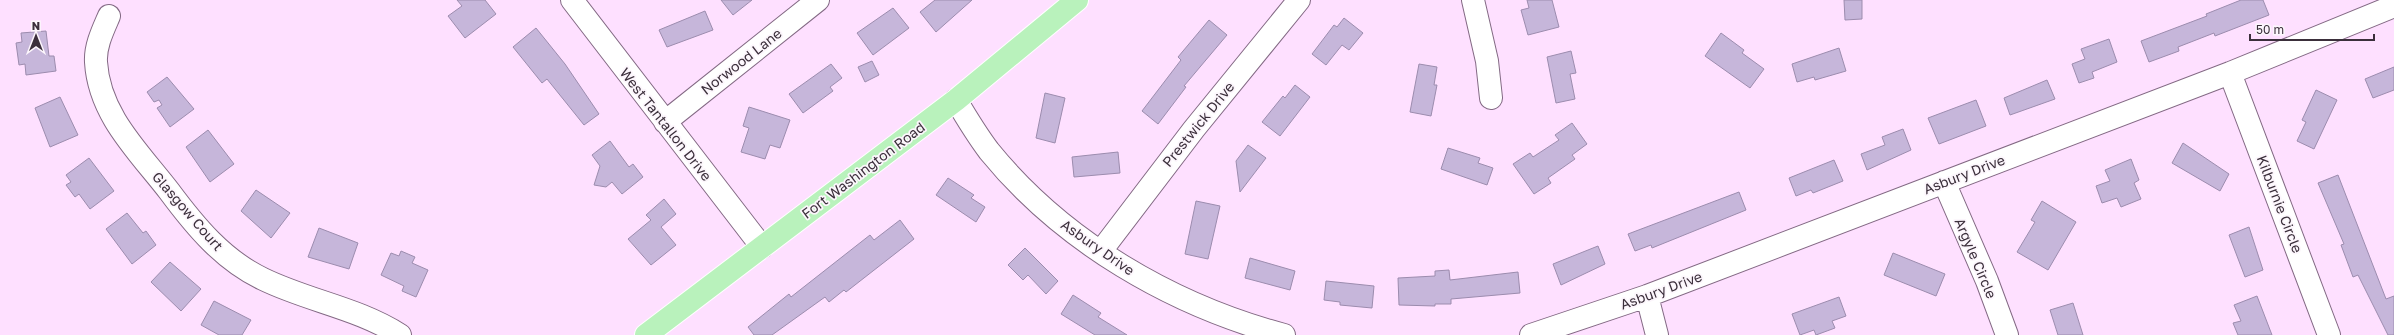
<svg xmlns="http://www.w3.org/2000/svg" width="2394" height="335" viewBox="0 0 2394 335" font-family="'Golos Text',sans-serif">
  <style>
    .building { fill: #c6b6da; stroke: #9c8cae }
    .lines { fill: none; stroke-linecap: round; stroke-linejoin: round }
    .minor-casing { stroke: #836984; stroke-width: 24 }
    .major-casing { stroke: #fff; stroke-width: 24 }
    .minor { stroke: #fff; stroke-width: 22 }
    .major { stroke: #b9f2bc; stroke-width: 22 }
    .labels { text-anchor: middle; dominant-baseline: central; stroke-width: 3.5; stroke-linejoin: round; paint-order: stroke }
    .street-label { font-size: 14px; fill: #3b2f3b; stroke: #fcf6fc }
  </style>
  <rect width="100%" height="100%" fill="#fee0ff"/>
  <!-- building -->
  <path class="building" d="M457,0H485L496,14L465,38L448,16L462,6Z
    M721,0H752L733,15Z
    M935,0H972L936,32L920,12Z
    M1527,0H1552L1559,27L1528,35L1521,10L1529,8Z
    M1844,0H1862V19L1845,20Z
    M2241,0H2263L2269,15L2215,36L2214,33L2178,47L2179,51L2149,62L2141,41L2207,16L2206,14Z
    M893,8L909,28L873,55L857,33Z
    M705,11L713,30L667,47L659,30Z
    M1344,18L1363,33L1349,50L1342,45L1326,65L1312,54L1334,25L1337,27Z
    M1209,20L1227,35L1184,86L1186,87L1158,124L1142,111L1181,60L1178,57Z
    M536,28L565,64L599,114L584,125L547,79L542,83L513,47Z
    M46,31L49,56H54L56,71L26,75L25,64L19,65L16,43L22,42L21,33Z
    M1721,33L1744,50L1742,53L1764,69L1750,88L1705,56Z
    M2109,39L2117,62L2092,72L2094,78L2079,83L2072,64L2085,59L2081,49Z
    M1839,48L1846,71L1815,80L1814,77L1797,82L1792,64Z
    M1571,51L1576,73L1570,74L1575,99L1556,103L1547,57Z
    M872,61L879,75L865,82L858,67Z
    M831,64L842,78L830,87L833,91L803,113L789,94Z
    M1419,64L1437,67L1434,85H1437L1431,116L1410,112Z
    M2394,67V90L2373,98L2365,79Z
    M167,77L194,109L170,127L157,108L162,105L159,100L154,102L147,92Z
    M2047,80L2055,99L2010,115L2004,98Z
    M1295,85L1310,97L1280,136L1262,122L1283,96L1285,98Z
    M2316,90L2337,100L2314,149L2297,141L2306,122L2302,120Z
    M1045,93L1065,98L1055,143L1036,138Z
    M60,97L78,135L50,147L35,108Z
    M1976,100L1986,126L1939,144L1928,118Z
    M749,107L790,120L780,148L770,145L765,159L741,152L749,128L743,126Z
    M1572,123L1587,144L1572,155L1575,159L1548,178L1551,183L1534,194L1513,164L1530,153L1533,157L1559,140L1555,135Z
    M1903,129L1911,150L1867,170L1861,154L1885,145L1882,137Z
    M208,130L234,164L210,182L186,147Z
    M610,141L629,167L633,164L643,177L622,194L612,182L606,187L594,185L600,166L592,155Z
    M2183,143L2229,174L2220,191L2172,163Z
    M1248,145L1266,158L1240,192L1236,161Z
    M1448,148L1480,158L1478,163L1493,168L1487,185L1441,169Z
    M1118,152L1120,173L1074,177L1072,157Z
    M89,158L114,191L90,209L79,194L75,197L66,185L71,182L66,175Z
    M2131,159L2139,180L2134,183L2141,199L2121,207L2117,198L2102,203L2096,186L2110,181L2105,170Z
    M1834,160L1843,181L1813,193L1811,190L1796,196L1789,178Z
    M2338,175L2386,299L2394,296V335H2388L2358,275L2353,277L2341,245L2344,244L2318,183Z
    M948,178L974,195L971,198L985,207L976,222L936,195Z
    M256,190L290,213L271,238L241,211Z
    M1739,192L1746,210L1652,248L1651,245L1635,251L1628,234Z
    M664,199L676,214L661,227L676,245L651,265L628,239L651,220L646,215Z
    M1196,201L1220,206L1208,259L1185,254Z
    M2042,201L2076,222L2048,270L2017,252L2035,222L2031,220Z
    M127,213L143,233L146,231L156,245L132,264L106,229Z
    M900,220L914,239L846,292L844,290L829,302L825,297L772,335H754L748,327L789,294L791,297L870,235L874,240Z
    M2249,227L2263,270L2245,277L2229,235Z
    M319,228L358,243L349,269L308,257Z
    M1598,246L1605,264L1561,285L1553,264Z
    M1025,248L1058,281L1046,294L1028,275L1023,280L1008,265Z
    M401,251L415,257L412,263L428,270L416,297L402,291L404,286L381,275L391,253L399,256Z
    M1893,253L1945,274L1936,296L1884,275Z
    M1250,258L1295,271L1290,290L1245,278Z
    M170,262L201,289L181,311L151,282Z
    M1449,270L1450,280L1518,272L1520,293L1451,299V304H1435V306L1399,305L1398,278L1435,276V271Z
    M1326,281L1374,286L1372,308L1340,305V302L1324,300Z
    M1073,295L1101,313L1098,317L1127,335H1095L1061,314Z
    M2257,296L2272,335H2238L2233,323L2241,321L2234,305Z
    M1839,297L1846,316L1832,321L1835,328L1816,335L1814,330L1800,335L1792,314Z
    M214,301L251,320L242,335H219L201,325Z
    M2073,303L2083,335H2058L2050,310Z"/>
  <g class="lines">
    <defs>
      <path id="minor" d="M572,0L762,247
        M1473,0L1487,61L1491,98
        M109,16C103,30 95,46 96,62C99,115 139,152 169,191C195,226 223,260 263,279C308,301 358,308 400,335
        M2230,73L2329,335
        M956,100C966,117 977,135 989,151C1063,242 1172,305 1284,335
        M665,122L818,0
        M1944,182L1987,281L2007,335
        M1101,251L1194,129L1299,0
        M1647,296L1657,335
        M1531,335L1647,296L2230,73L2394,6"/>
      <path id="major" d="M646,335L956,100L1077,0"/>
    </defs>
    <!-- minor casing -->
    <use href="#minor" class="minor-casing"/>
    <!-- major casing -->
    <use href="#major" class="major-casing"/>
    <!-- minor -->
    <use href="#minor" class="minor"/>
    <!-- major -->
    <use href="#major" class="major"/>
  </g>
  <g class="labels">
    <!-- street labels -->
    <g class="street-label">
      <text transform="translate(741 61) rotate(-38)">Norwood Lane</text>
      <text transform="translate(666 124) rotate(52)">West Tantallon Drive</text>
      <text transform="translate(1198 124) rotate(-51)">Prestwick Drive</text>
      <text transform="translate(863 170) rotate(-37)">Fort Washington Road</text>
      <text transform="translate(1964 174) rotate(-21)">Asbury Drive</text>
      <text transform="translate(2280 204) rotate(69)">Kilburnie Circle</text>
      <text transform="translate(188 211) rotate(49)">Glasgow Court</text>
      <text transform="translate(1098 247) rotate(35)">Asbury Drive</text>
      <text transform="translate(1976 258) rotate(67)">Argyle Circle</text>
      <text transform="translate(1661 290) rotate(-20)">Asbury Drive</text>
    </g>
  </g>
  <!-- north arrow -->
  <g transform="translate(36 36)" stroke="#fcf6fc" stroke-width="3" paint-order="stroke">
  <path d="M0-3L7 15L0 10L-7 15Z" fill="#3b2f3b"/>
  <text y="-6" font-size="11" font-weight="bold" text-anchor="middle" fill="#3b2f3b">N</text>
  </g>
  <!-- scale -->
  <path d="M2250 34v6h124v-6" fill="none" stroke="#3b2f3b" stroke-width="2"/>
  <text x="2256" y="34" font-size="12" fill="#3b2f3b" stroke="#fcf6fc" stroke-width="3" paint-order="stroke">50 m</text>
</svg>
